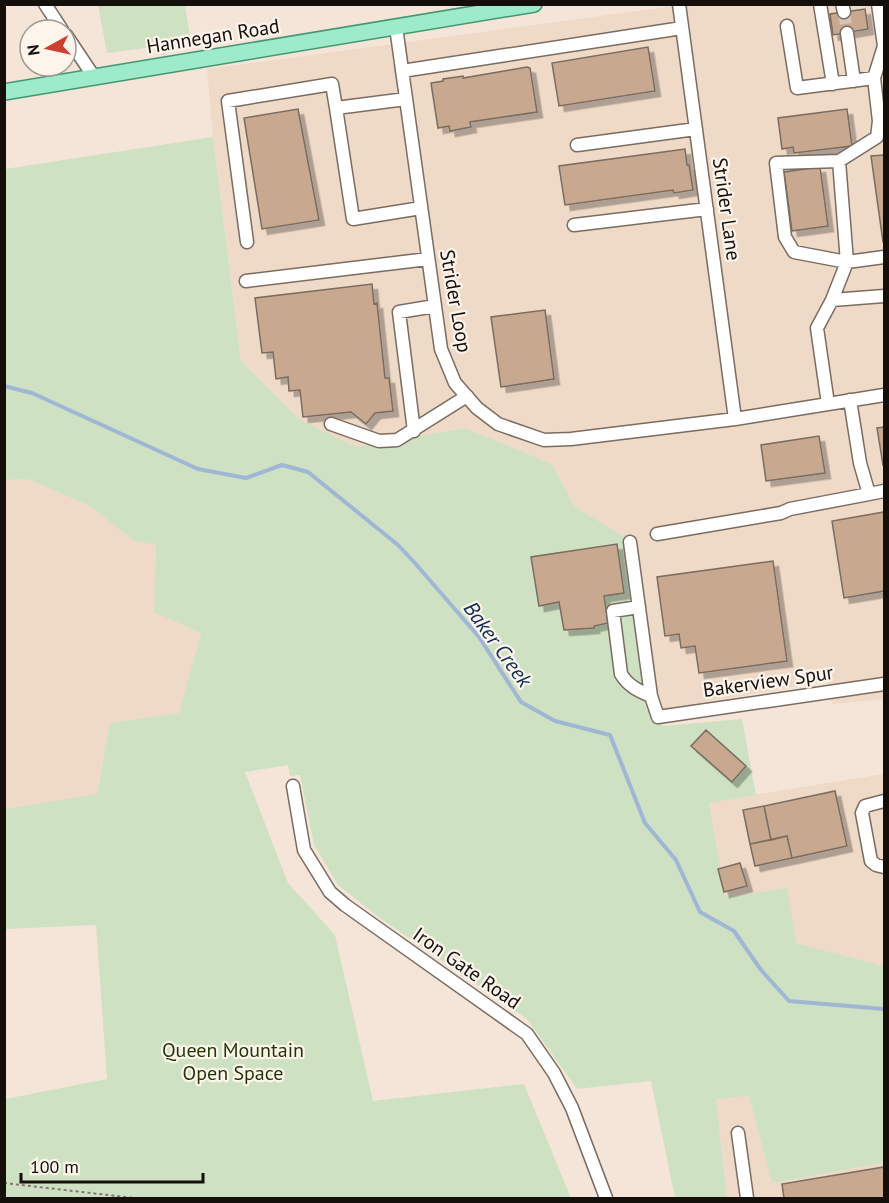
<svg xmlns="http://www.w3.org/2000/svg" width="889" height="1203" viewBox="0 0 889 1203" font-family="'PT Sans',sans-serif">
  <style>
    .built { fill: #efd9c7 }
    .green { fill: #cfe1c3 }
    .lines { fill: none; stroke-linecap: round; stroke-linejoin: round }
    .stream { stroke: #9fb6d4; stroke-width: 4 }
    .building { fill: #c8a990; stroke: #796c60; stroke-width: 1.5; filter: url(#shadow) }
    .minor-tunnel { stroke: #d3c5b9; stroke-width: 12; stroke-dasharray: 12 6; stroke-linecap: butt }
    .minor-casing { stroke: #7a6c61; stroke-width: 15 }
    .major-casing { stroke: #449671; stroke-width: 18 }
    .path { stroke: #82776f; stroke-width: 2; stroke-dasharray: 3 3; stroke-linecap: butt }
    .minor { stroke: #fff; stroke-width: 12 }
    .major { stroke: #9eebcb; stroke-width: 15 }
    .labels { text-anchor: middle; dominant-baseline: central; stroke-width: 4.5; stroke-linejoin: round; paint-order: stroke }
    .street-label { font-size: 20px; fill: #150f0b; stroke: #fdf4ec }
    .park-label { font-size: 20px; fill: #1d3604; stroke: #fdf4ec }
    .water-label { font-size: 21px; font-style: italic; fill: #0d2e55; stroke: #fdf4ec }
  </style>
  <defs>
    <filter id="shadow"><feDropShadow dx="5.5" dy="5.5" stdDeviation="0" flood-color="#0004"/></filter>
  </defs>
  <rect width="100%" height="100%" fill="#f5e5d8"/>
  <!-- built -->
  <path class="built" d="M682,5H884V699L832,704L828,681L660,710L626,538L574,506L552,464L465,428L356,447L298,418L241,361L213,137L207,69Z
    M27,479L88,505L134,541L156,545L155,612L201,633L179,713L110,723L97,794L5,809V480Z
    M884,774V966L796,943L726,898L709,802Z
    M749,1096L772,1183L884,1163V1198H727L716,1099Z"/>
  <!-- green -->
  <path class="green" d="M98,5H185L191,42L107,53Z
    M213,137L241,361L298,418L356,447L465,428L552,464L574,506L626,538L663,726L742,719L756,795L709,803L726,897L787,888L796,943L884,966V1163L772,1183L749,1096L716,1099L727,1198H675L651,1081L577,1089L527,1019L377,916L338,885L314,845L300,775L290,776L288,765L245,772L288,883L335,935L373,1101L524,1084L571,1198H5V1099L107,1079L96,925L5,929V809L97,794L110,723L179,713L201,633L154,612L156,545L134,541L88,505L27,479L5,480V169Z"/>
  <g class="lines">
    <!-- stream -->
    <path class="stream" d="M4,386L32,393L198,469L246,478L282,465L308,472L398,545L414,562L479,637L521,702L555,721L610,735L645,823L676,860L700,912L734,931L761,970L789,1001L884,1009"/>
  </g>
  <!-- building -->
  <path class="building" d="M865,9L868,29L833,35L830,14Z
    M648,47L655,91L559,106L552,63Z
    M527,67L530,68L537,112L470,122L471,127L450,131L449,126L438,128L431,83L443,81V79L463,76V78Z
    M298,109L319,220L262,229L244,118Z
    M847,109L852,146L794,153L793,147L782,149L778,118Z
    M685,149L687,165H689L693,190L674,193L673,190L565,205L559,166Z
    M884,155V242H883L871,156Z
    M820,167L828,226L792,231L784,172Z
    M372,284L374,304L377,303L385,378H389L393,411L375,413L366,424L351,412L303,417L300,390L289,391L288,377L276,379L273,352L262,353L255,298Z
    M545,310L554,379L501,387L491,317Z
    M884,427V464L883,465L877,428Z
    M819,436L825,473L766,481L761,445Z
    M884,512V591L844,598L832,521Z
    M617,544L624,593L604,596L608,623L594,626V628L564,630L559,602L539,606L531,557Z
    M773,561L787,661L699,673L695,646L681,648L679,634L665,636L657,577Z
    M706,730L746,766L732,782L691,746Z
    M835,791L847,846L792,858L787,836L771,840L764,806Z
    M764,806L771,840L750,844L743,810Z
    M787,836L792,858L755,866L750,844Z
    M740,863L747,886L724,892L718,869Z
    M884,1167V1198H784L782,1184Z"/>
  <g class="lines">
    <!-- minor-tunnel -->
    <path class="minor-tunnel" d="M844,12L847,33"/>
    <defs>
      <path id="minor" d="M45,4L62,30
        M679,4L735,419
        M820,4L833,84
        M842,4L844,12
        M878,4L884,46
        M787,26L797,88L874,78
        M396,27L441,349L455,383L477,408L498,424L544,440L571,439L735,419L884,395
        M847,33L854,81
        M66,35L94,77
        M884,46L874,78L879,121L877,137L839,161L847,262L884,257
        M402,71L682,28
        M406,99L336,108L353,219L421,208
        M577,145L696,129
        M839,161L776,163L785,237L794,252L847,262L832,300L884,296
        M574,225L707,209
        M247,242L228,101L332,84L336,108
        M246,281L428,259
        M850,400L860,463L869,494L884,491
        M828,404L817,328L832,300
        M331,424L379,441L397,440L467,396
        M414,431L399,312L435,306
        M657,534L781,513L790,509L869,494
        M630,542L651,696L658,717L884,684
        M639,607L613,611L621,674C628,686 639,691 651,696
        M293,786L304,850L330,892L345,905L527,1034L554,1073L572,1108L606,1198
        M884,801L865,806L862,813L871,861L876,865L884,867
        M738,1133L747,1198"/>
      <path id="major" d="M4,92L534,4"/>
    </defs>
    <!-- minor casing -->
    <use href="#minor" class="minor-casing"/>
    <!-- major casing -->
    <use href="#major" class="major-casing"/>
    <!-- path -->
    <path class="path" d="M4,1183L134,1198"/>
    <!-- minor -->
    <use href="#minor" class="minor"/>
    <!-- major -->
    <use href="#major" class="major"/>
  </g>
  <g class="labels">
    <!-- street labels -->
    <g class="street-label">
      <text transform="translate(213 36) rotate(-9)">Hannegan Road</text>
      <text transform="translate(727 209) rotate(82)">Strider Lane</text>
      <text transform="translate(456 301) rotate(80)">Strider Loop</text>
      <text transform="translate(768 681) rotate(-8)">Bakerview Spur</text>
      <text transform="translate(467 968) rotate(35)">Iron Gate Road</text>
    </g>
    <!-- park labels -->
    <g class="park-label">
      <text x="233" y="1050">Queen Mountain<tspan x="233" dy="23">Open Space</tspan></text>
    </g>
    <!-- water labels -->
    <g class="water-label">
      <text transform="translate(498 644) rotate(54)">Baker Creek</text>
    </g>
  </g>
  <!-- border -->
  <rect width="889" height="1203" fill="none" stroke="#150f0b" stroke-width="12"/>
  <!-- north arrow -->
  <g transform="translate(48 48) rotate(262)"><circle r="28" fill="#fdf4ec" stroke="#a09892" stroke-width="1.5"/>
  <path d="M0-4.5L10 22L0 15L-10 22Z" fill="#cc3f31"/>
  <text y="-9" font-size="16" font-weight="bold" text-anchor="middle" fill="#150f0b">N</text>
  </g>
  <!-- scale -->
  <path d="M21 1173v9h182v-9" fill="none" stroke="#150f0b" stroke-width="3"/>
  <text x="30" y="1173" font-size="18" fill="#150f0b" stroke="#fdf4ec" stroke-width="4.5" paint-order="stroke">100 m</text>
</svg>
